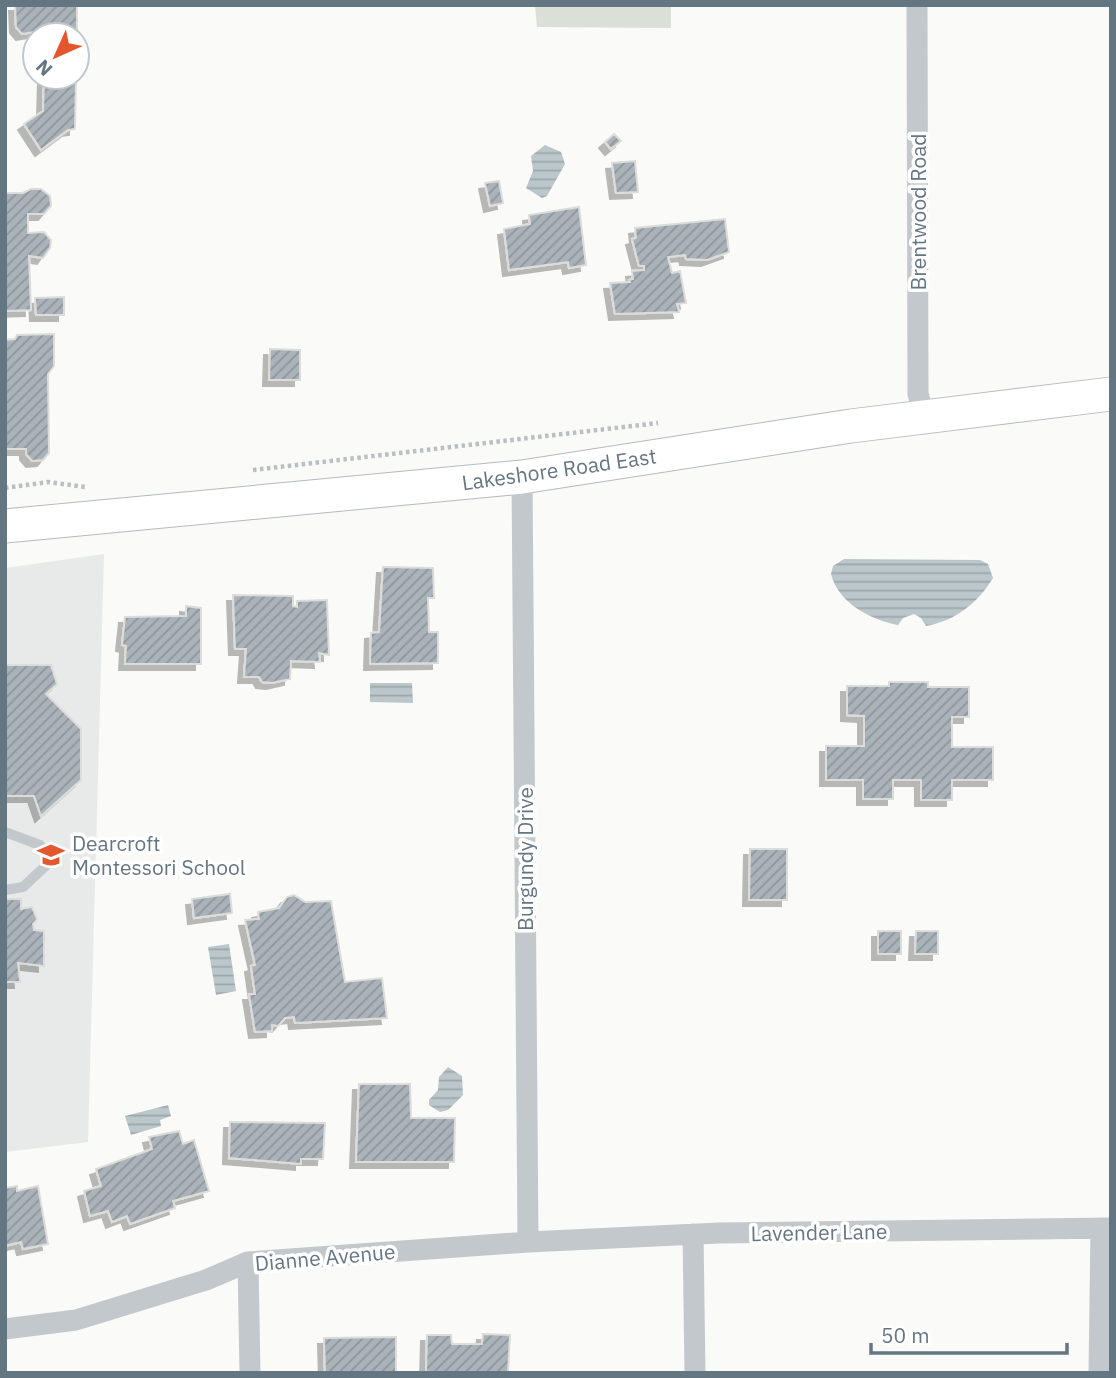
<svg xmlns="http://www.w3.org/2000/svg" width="1116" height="1378" viewBox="0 0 1116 1378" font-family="'IBM Plex Sans',sans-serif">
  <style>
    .built { fill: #e8e9e9 }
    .park { fill: #dadfd7 }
    .water { fill: url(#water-rules) }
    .building { fill: url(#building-hatch); stroke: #dcdcda; stroke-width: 2; filter: url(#shadow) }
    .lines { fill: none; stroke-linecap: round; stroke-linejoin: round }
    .primary-casing { stroke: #b5babe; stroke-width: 35 }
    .path { stroke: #bbbfc2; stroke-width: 4.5; stroke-dasharray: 3.5 3.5; stroke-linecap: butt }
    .service { stroke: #c3c8cc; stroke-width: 10 }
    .minor { stroke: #c3c8cc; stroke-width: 21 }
    .primary { stroke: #fff; stroke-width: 33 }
    .labels { text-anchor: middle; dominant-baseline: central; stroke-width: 7; stroke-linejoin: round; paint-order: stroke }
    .street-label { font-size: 21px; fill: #657683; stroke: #fff }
    .poi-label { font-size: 21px; fill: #657683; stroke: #fff; text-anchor: start }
  </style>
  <defs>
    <pattern id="water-rules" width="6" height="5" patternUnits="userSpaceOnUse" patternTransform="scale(1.75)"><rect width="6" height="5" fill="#bbc7cb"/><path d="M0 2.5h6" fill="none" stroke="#9ca6aa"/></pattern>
    <pattern id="building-hatch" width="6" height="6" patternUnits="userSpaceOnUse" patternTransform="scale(1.75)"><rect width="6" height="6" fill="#aab3b9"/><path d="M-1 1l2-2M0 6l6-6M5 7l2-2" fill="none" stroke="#8e969c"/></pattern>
    <filter id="shadow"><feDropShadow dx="-6" dy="6" stdDeviation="0" flood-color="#0004"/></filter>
  </defs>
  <rect width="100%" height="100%" fill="#fafaf8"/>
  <!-- built -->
  <path class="built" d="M104,554L88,1142L5,1152V568Z"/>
  <!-- park -->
  <path class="park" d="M535,5H671V28L537,27Z"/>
  <!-- water -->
  <path class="water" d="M545,145L561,152L565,164L547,196L542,198L526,188L533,171L531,156Z
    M844,559L980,560L988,564L993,578C978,603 955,621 926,626L921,618L914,614L903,618L898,625C871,620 838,603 831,574L833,566Z
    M370,683H412L413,703L370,702Z
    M229,944L236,991L216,995L208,947Z
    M448,1067L462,1076L463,1095L448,1110L440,1112L429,1105V1100L438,1090L439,1077Z
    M168,1105L171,1116L160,1120L161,1126L131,1135L125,1116Z"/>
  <!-- building -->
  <path class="building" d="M15,5H77V35H46V30L22,34L16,27Z
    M44,77H76L75,129L68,130L41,150L24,124L43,111Z
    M614,134L621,141L611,149L605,142Z
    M635,161L638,192L616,193L612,163Z
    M499,181L503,203L490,206L485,183Z
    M31,189H41L50,196L51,206L44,214H28V233L44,232L51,240L50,248L43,258L29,256L31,310L5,311V193H23Z
    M579,207L586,265L569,268L568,262L509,270L504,229L530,224L529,215Z
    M725,219L729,252L707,260L686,259L685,255L668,257L672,273L680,271L686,303L677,304L679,312L615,314L610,283L630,282L629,280L633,279L632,271L644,270V266H639L632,239L636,238L635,228Z
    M64,297V315H36L35,298Z
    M54,334V366L48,374L49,453L43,460L32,461L26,454V449H6L5,340L15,339L17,335Z
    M270,349L300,350V380H269Z
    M383,567L433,568L434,598H428L429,632H438V663L370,664L371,633L379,632Z
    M233,595L293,596V606L297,607V601L327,600L329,655L319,653L320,662L291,661L290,679L272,683L262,682L259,677H244L246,649H235Z
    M186,606L201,608V664H125L126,646L122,645L125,617L186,616Z
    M5,665H51L57,684L46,694L81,729V780L41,816L34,796H5Z
    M889,682H928V687H969V717H952V747H993V780H952V800H921V780H893V799H863V780H826V746H864V716L847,715V686H889Z
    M750,849H787V900H749Z
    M230,894L232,913L194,918L192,899Z
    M294,895L305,902L331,901L345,982L382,978L387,1018L295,1023L294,1017L285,1018L278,1026L272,1025V1031L255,1032L249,994H255L251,966L255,965L245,920L259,919L258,912L279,908L287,897Z
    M5,899H21V909L32,907L37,919L33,924L34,930L44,931V966L18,963L20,982H5Z
    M878,931H901V954H878Z
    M916,931H938V954H915Z
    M359,1084H410L411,1118H455L454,1162H356Z
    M230,1122L325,1123L323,1159H301V1164L229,1158Z
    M179,1131L183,1144L194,1140L209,1191L173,1201L175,1208L130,1224L127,1216L112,1222L108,1211L90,1216L84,1191L101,1186L96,1169L152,1149L149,1137Z
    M17,1186V1191L38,1186L48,1244L23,1249L21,1242L5,1246V1188Z
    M483,1334L510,1335L508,1372L511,1373H426L427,1335H451L452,1344H482Z
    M396,1337V1373H325L324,1338Z"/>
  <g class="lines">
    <defs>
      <path id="primary" d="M5,526L522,477L851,426L1111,394"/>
    </defs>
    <!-- primary casing -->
    <use href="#primary" class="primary-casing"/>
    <!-- path -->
    <path class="path" d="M253,470L658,423
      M5,488L48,482L85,487"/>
    <!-- service -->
    <path class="service" d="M5,832L40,845L51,861L23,887L5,890"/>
    <!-- minor -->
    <path class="minor" d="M917,5L918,394L925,417
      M522,477L528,1242
      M693,1234L695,1373
      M248,1262L250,1373
      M5,1329L76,1320L206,1280L248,1262L528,1242L719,1233L1111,1228
      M1099,1373L1101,1228"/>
    <!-- primary -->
    <use href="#primary" class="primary"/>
  </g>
  <!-- icons -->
  <defs>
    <symbol id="school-bare" viewBox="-9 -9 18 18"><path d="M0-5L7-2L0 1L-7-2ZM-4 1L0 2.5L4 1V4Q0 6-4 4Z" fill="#e4572e" stroke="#fff" stroke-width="2.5" paint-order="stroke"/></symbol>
  </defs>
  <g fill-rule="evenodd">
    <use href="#school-bare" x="32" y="836" width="38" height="38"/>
  </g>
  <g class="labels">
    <!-- street labels -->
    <g class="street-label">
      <text transform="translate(918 212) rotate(-90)">Brentwood Road</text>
      <text transform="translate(559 469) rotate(-8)">Lakeshore Road East</text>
      <text transform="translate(525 859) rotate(-90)">Burgundy Drive</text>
      <text transform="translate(819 1232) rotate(-1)">Lavender Lane</text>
      <text transform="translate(325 1257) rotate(-5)">Dianne Avenue</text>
    </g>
    <!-- poi labels -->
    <g class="poi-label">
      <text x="72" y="843">Dearcroft<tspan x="72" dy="24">Montessori School</tspan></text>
    </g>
  </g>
  <!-- border -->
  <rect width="1116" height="1378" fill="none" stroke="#657683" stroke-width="14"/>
  <!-- north arrow -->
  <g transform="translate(56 56) rotate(225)"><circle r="33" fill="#ffffff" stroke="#c1c8cd" stroke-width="2"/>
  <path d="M0-5L12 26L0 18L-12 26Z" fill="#e4572e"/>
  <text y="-10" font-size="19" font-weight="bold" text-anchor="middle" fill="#657683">N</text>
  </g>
  <!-- scale -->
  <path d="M871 1343v10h196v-10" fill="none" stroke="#657683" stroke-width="3.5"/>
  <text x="881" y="1343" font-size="21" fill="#657683" stroke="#ffffff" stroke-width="5" paint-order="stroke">50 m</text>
</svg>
